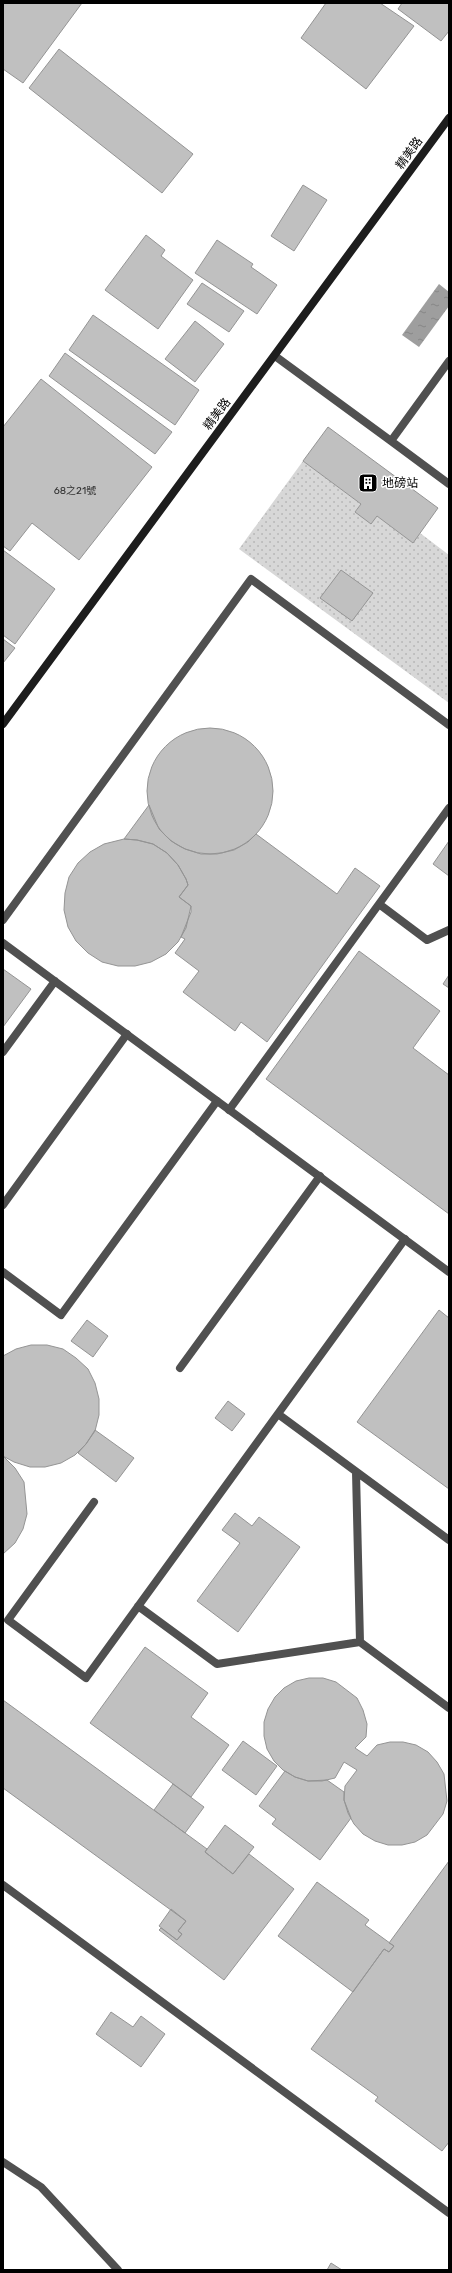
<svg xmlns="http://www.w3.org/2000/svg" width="452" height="2273" viewBox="0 0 452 2273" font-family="Rubik,'Noto Sans TC',sans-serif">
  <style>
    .grass { fill: url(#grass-dots) }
    .water { fill: url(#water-ripples) }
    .building { fill: #c0c0c0; stroke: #949494 }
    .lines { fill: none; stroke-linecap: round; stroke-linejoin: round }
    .service { stroke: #505050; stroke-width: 8 }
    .minor { stroke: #505050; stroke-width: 8 }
    .secondary { stroke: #1d1d1d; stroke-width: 8 }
    .labels { text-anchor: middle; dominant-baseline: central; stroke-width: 3; stroke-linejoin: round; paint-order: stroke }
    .number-label { font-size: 10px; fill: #303030 }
    .street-label { font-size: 12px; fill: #000; stroke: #fff }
    .poi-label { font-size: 12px; fill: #000; stroke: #fff; text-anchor: start }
  </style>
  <defs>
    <pattern id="grass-dots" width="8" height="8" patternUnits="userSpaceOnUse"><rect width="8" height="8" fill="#d7d7d7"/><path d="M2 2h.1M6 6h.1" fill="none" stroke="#b7b7b7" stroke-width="1.8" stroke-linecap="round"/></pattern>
    <pattern id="water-ripples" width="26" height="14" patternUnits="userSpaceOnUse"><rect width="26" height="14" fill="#9e9e9e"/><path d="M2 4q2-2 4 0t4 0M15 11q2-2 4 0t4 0" fill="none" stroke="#868686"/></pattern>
  </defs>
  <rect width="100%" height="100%" fill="#fff"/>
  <!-- grass -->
  <path class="grass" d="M303,461L361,504L355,512L377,516L413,543L420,533L449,555V703L239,549Z"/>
  <!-- water -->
  <path class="water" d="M439,284L449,292V306L419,347L402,335Z"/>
  <!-- building -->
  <path class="building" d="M3,3H82L23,83L3,69Z
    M326,3H380L414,26L366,89L301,38Z
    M402,3H449V31L441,41L398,9Z
    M59,49L193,154L162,193L29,88Z
    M303,185L327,200L294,251L271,236Z
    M146,235L165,250L161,256L193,280L158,329L105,290Z
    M217,240L253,264L251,267L277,285L257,314L195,273Z
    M202,283L244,311L229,332L187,304Z
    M93,315L199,390L175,425L69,350Z
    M195,321L224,344L195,382L165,359Z
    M65,353L172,432L155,454L49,376Z
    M41,379L152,467L79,560L32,523L10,551L3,546V427Z
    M328,427L438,508L413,543L377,516L371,524L355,512L361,504L303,461Z
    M3,550L55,589L15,644L3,635Z
    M341,570L373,593L352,621L320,598Z
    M3,639L15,648L3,663Z
    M147 791a63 63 0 1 1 126 0a63 63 0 1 1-126 0Z
    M149,805L159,829L171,841L185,849L201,854H217L234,850L248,842L256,834L337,894L355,868L380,886L267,1042L241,1022L235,1031L183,992L199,971L175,953L185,939L181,937L191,912V906L179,897L188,885L186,879L178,865L167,853L153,844L137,840L124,839Z
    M124,839L137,840L153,844L167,853L178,865L186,879L188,885L179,897L191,906L186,928L178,942L166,954L151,962L135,966H118L102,962L88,953L76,941L68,927L64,910L65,893L69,877L78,863L90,852L104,844Z
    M449,841V876L433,864Z
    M359,951L440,1011L413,1048L449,1075V1214L266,1079Z
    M3,969L31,989L3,1027Z
    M449,975V988L443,984Z
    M439,1310L449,1318V1489L357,1422Z
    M87,1320L108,1336L93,1357L71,1341Z
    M31,1345H47L63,1349L76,1358L88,1369L95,1383L99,1399V1415L95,1431L86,1444L75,1455L61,1463L45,1467H30L14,1462L3,1456V1356L16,1349Z
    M228,1401L245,1414L232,1431L215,1418Z
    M95,1430L134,1458L116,1482L78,1453L86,1444Z
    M3,1456L15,1468L24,1482L27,1514L23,1529L15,1543L3,1554Z
    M235,1513L252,1526L259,1517L300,1547L238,1632L197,1601L240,1543L222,1530Z
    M145,1647L208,1693L191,1717L229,1745L191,1797L90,1723Z
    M309,1678H323L336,1682L357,1698L363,1710L367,1724L366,1737L355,1748L367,1756L377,1745L390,1742H403L416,1745L428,1752L437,1762L444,1774L447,1801L443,1814L427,1835L415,1842L402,1845H388L375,1841L363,1834L354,1824L348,1813L344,1800L345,1786L357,1770L344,1762L335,1778L322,1781H308L295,1777L283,1770L274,1761L267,1749L264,1736V1722L268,1709L275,1697L284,1688L296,1681Z
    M3,1700L207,1849L205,1852L233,1874L249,1854L294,1889L224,1980L159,1930L161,1928L177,1940L182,1934L178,1931L186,1921L3,1788Z
    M243,1741L277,1766L256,1795L222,1770Z
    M285,1771L295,1777L308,1781L327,1780L344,1792V1800L351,1818L320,1860L272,1824L276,1819L259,1806Z
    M173,1784L204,1807L185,1833L154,1810Z
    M225,1825L254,1847L233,1874L205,1852Z
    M449,1861V2142L442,2151L375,2101L378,2097L311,2049L384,1949L389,1952L394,1946L389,1943Z
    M317,1882L369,1920L365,1925L394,1946L389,1952L384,1949L353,1992L278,1936Z
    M171,1909L186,1921L178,1931L182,1934L177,1940L159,1926Z
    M111,2012L133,2027L141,2016L165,2034L141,2067L96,2034Z
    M331,2263L342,2270H327Z"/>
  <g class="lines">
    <!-- service -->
    <path class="service" d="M275,356L391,441L449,361
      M391,441L449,484
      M449,808L379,904L427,940L449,930
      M3,920L251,579L449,725
      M229,1110L379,904
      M3,1205L127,1034
      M3,1272L61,1315L217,1101
      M180,1368L320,1176
      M278,1414L449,1540
      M356,1472L360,1642
      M94,1502L8,1620L86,1678L405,1239
      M138,1606L217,1664L360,1642L449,1708"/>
    <!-- minor -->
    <path class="minor" d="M3,943L449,1272
      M3,1052L55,981
      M3,1885L449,2213
      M3,2162L41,2187L118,2270"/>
    <!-- secondary -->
    <path class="secondary" d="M3,724L449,118"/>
  </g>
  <!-- icons -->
  <defs>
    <symbol id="building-square" viewBox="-11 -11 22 22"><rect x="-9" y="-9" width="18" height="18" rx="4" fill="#000" stroke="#fff"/><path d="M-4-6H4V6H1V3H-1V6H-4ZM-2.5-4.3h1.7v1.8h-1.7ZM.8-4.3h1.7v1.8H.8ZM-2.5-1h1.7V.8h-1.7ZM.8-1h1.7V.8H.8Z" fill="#fff"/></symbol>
  </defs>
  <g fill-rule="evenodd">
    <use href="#building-square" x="357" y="472" width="22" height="22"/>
  </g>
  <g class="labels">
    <!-- number labels -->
    <g class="number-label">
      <text x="75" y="491">68之21號</text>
    </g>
    <!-- street labels -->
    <g class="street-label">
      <text transform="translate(409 153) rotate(-54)">精美路</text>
      <text transform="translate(217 414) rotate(-53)">精美路</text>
    </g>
    <!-- poi labels -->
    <g class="poi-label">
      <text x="382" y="483">地磅站</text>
    </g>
  </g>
  <!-- border -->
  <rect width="452" height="2273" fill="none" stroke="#000000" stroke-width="8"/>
</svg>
